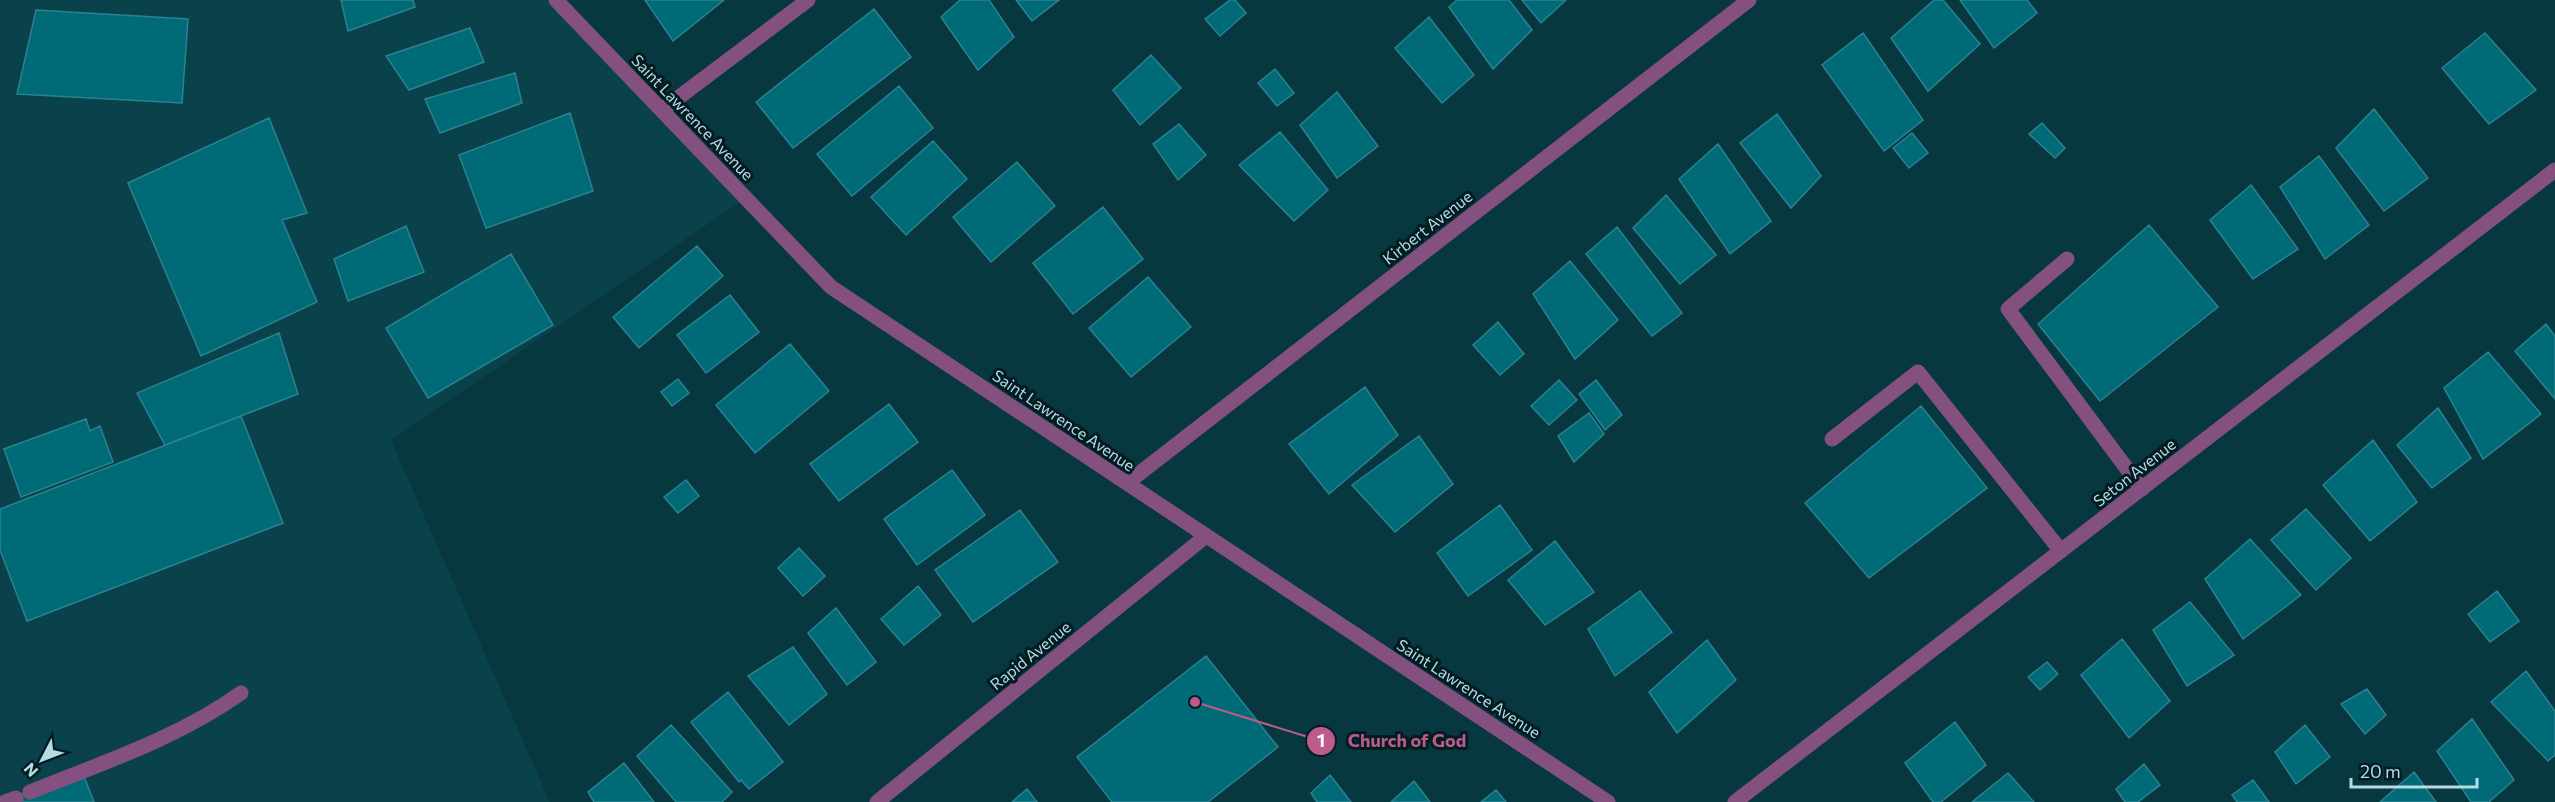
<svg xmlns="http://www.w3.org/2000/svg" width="2555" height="802" viewBox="0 0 2555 802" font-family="Commissioner,sans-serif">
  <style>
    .built { fill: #09424a }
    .building { fill: #006a77; stroke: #2b8290; stroke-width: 1.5 }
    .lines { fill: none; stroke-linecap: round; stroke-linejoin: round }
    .lane { stroke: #84507f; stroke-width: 15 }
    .street { stroke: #84507f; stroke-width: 15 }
    .labels { text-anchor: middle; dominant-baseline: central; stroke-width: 6; stroke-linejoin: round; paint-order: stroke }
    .street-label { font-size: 16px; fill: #b5dbe3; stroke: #031c21 }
    .leader { fill: none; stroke: #bd5c8b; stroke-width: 2 }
    .callout-dot { fill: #bd5c8b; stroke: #031c21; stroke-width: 2 }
    .mark-label { font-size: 18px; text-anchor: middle; font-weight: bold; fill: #fff }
    .callout-label { font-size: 18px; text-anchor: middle; font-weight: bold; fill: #bd5c8b; stroke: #031c21; stroke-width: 6; stroke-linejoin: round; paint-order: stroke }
  </style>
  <rect width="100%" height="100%" fill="#07373f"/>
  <!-- built -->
  <path class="built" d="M0,0H556L746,198L391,440L550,802H0Z"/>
  <!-- building -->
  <path class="building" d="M341,0H413L415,7L348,31Z
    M645,0H724L673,41Z
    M960,0H989L1014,37L978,70L941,17Z
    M1016,0H1059L1032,21Z
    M1230,0H1235L1246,13L1220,36L1205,19Z
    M1457,0H1509L1532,30L1493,69L1449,7Z
    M1522,0H1566L1541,23Z
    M1934,0H1943L1980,44L1928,91L1891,38Z
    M1960,0H2027L2037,13L1994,48Z
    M874,9L911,57L793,148L756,102Z
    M36,10L188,19L182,103L17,94Z
    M1429,17L1474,75L1442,103L1395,48Z
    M470,28L484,62L409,90L386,56Z
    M1863,33L1923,120L1884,151L1822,65Z
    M2485,33L2536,90L2489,124L2442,68Z
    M1151,55L1181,88L1140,125L1113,90Z
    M1275,69L1294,93L1277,106L1258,83Z
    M515,73L522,103L440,133L425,99Z
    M899,86L933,128L852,196L817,154Z
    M1337,92L1378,146L1337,178L1300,125Z
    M2374,109L2428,178L2384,211L2336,148Z
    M570,113L593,191L486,228L459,155Z
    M1777,114L1821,176L1791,208L1740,143Z
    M269,118L307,213L282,220L317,302L201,356L128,183Z
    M2042,123L2065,148L2055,158L2029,134Z
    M1179,124L1206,155L1178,180L1153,144Z
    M1280,132L1328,190L1294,221L1239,165Z
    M1912,133L1928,153L1909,168L1893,148Z
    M933,141L967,179L906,235L871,197Z
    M1718,144L1771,221L1730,254L1679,179Z
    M2319,156L2369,225L2325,259L2280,187Z
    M1017,162L1055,206L991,262L953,217Z
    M2251,185L2298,249L2253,279L2210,220Z
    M1666,195L1716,255L1680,284L1633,228Z
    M1103,207L1143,259L1073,314L1033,263Z
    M2149,225L2218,307L2100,401L2038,324Z
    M406,226L424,272L348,301L334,259Z
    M1617,227L1682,313L1652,336L1586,254Z
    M697,246L723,276L639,348L613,317Z
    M511,254L553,325L428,398L386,328Z
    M1570,261L1618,320L1575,359L1533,294Z
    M1148,277L1191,327L1131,377L1089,328Z
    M730,295L759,332L706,373L677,335Z
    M1498,322L1524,354L1500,375L1473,345Z
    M2546,324L2555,336V399L2515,351Z
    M279,333L298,394L165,445L137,393Z
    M790,344L829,391L755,453L716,405Z
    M2488,352L2541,414L2483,459L2444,388Z
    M678,379L689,393L672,406L661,392Z
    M1559,380L1577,400L1549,425L1531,406Z
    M1596,380L1622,415L1605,430L1579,394Z
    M1365,387L1398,435L1329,494L1289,444Z
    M889,404L918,442L839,501L810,464Z
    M1921,406L1987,488L1869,578L1805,503Z
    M2438,408L2471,458L2432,488L2397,445Z
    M1589,413L1604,434L1574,462L1558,436Z
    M241,416L283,523L27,621L0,550V509Z
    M86,419L90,431L100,426L113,462L21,497L4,449Z
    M1419,436L1453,484L1395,532L1352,485Z
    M2373,440L2417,502L2370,541L2323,485Z
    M952,470L985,515L917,565L884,519Z
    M686,480L699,496L678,513L664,497Z
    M1500,505L1532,550L1468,596L1437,553Z
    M2306,509L2351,558L2316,590L2271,540Z
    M1020,510L1058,562L973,622L935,570Z
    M2250,539L2301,595L2243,639L2205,579Z
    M1555,541L1594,592L1545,625L1508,580Z
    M799,548L825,576L803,596L778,568Z
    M918,586L941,615L904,645L881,619Z
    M1640,591L1672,632L1615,676L1588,629Z
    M2497,591L2519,621L2490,642L2468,614Z
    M2190,602L2234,655L2187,686L2153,630Z
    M836,608L876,662L847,685L808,633Z
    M2122,639L2170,701L2129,738L2081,675Z
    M1707,640L1736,680L1677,733L1649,692Z
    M793,647L827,694L789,725L748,676Z
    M1206,656L1278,747L1208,802H1112L1077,757Z
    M2047,662L2058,674L2040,690L2028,677Z
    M2526,671L2555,711V755L2548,761L2491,702Z
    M2367,689L2386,715L2365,734L2341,704Z
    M728,692L783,762L749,789L741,780L739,782L691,722Z
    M2472,719L2514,780L2489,802H2471L2437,751Z
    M1955,722L1986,765L1941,802H1933L1905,763Z
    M671,725L732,792L722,802H676L637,756Z
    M2305,725L2330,757L2296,784L2275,752Z
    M624,763L654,802H594L588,792Z
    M2144,764L2160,785L2138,802H2125L2116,789Z
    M2414,772L2436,802H2380Z
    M2008,773L2034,802H1972Z
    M83,774L94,802H18L15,796Z
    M1330,775L1351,802H1317L1311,793Z
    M2253,780L2269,802H2237L2232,795Z
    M1414,781L1430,802H1391Z
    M1027,789L1037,802H1012Z
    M1496,790L1506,802H1481Z"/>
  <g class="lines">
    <!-- lane -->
    <path class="lane" d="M2067,259L2008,309L2142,489
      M1832,439L1918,372L2061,551
      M30,792C102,763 178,738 241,693
      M5,802L16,798"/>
    <!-- street -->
    <path class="street" d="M556,0L831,287L1608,802
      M662,110L808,0
      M1127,483L1749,0
      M877,802L1206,536
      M1735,802L2555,170"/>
  </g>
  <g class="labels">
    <!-- street labels -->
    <g class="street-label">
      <text transform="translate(693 117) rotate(46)">Saint Lawrence Avenue</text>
      <text transform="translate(1427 227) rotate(-38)">Kirbert Avenue</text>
      <text transform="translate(1064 420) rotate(34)">Saint Lawrence Avenue</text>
      <text transform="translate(2134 472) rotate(-38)">Seton Avenue</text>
      <text transform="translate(1030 655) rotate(-39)">Rapid Avenue</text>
      <text transform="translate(1469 688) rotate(33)">Saint Lawrence Avenue</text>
    </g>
  </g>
  <!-- callouts -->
  <path class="leader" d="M1195 702L1321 741"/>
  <g class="callout-dot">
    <circle cx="1195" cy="702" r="6"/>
    <circle cx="1321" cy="741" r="15"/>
  </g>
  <g class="mark-label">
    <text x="1321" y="747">1</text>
  </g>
  <g class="callout-label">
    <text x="1407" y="747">Church of God</text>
  </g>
  <!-- north arrow -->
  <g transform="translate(42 760) rotate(228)" stroke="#031c21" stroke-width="4.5" paint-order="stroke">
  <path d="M0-4.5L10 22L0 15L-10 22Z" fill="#b5dbe3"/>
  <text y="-9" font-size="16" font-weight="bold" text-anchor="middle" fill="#b5dbe3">N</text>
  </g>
  <!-- scale -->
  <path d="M2351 778v9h126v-9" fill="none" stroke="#b5dbe3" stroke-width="3"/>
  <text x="2360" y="778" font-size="18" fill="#b5dbe3" stroke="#031c21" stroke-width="4.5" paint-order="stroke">20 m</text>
</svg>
